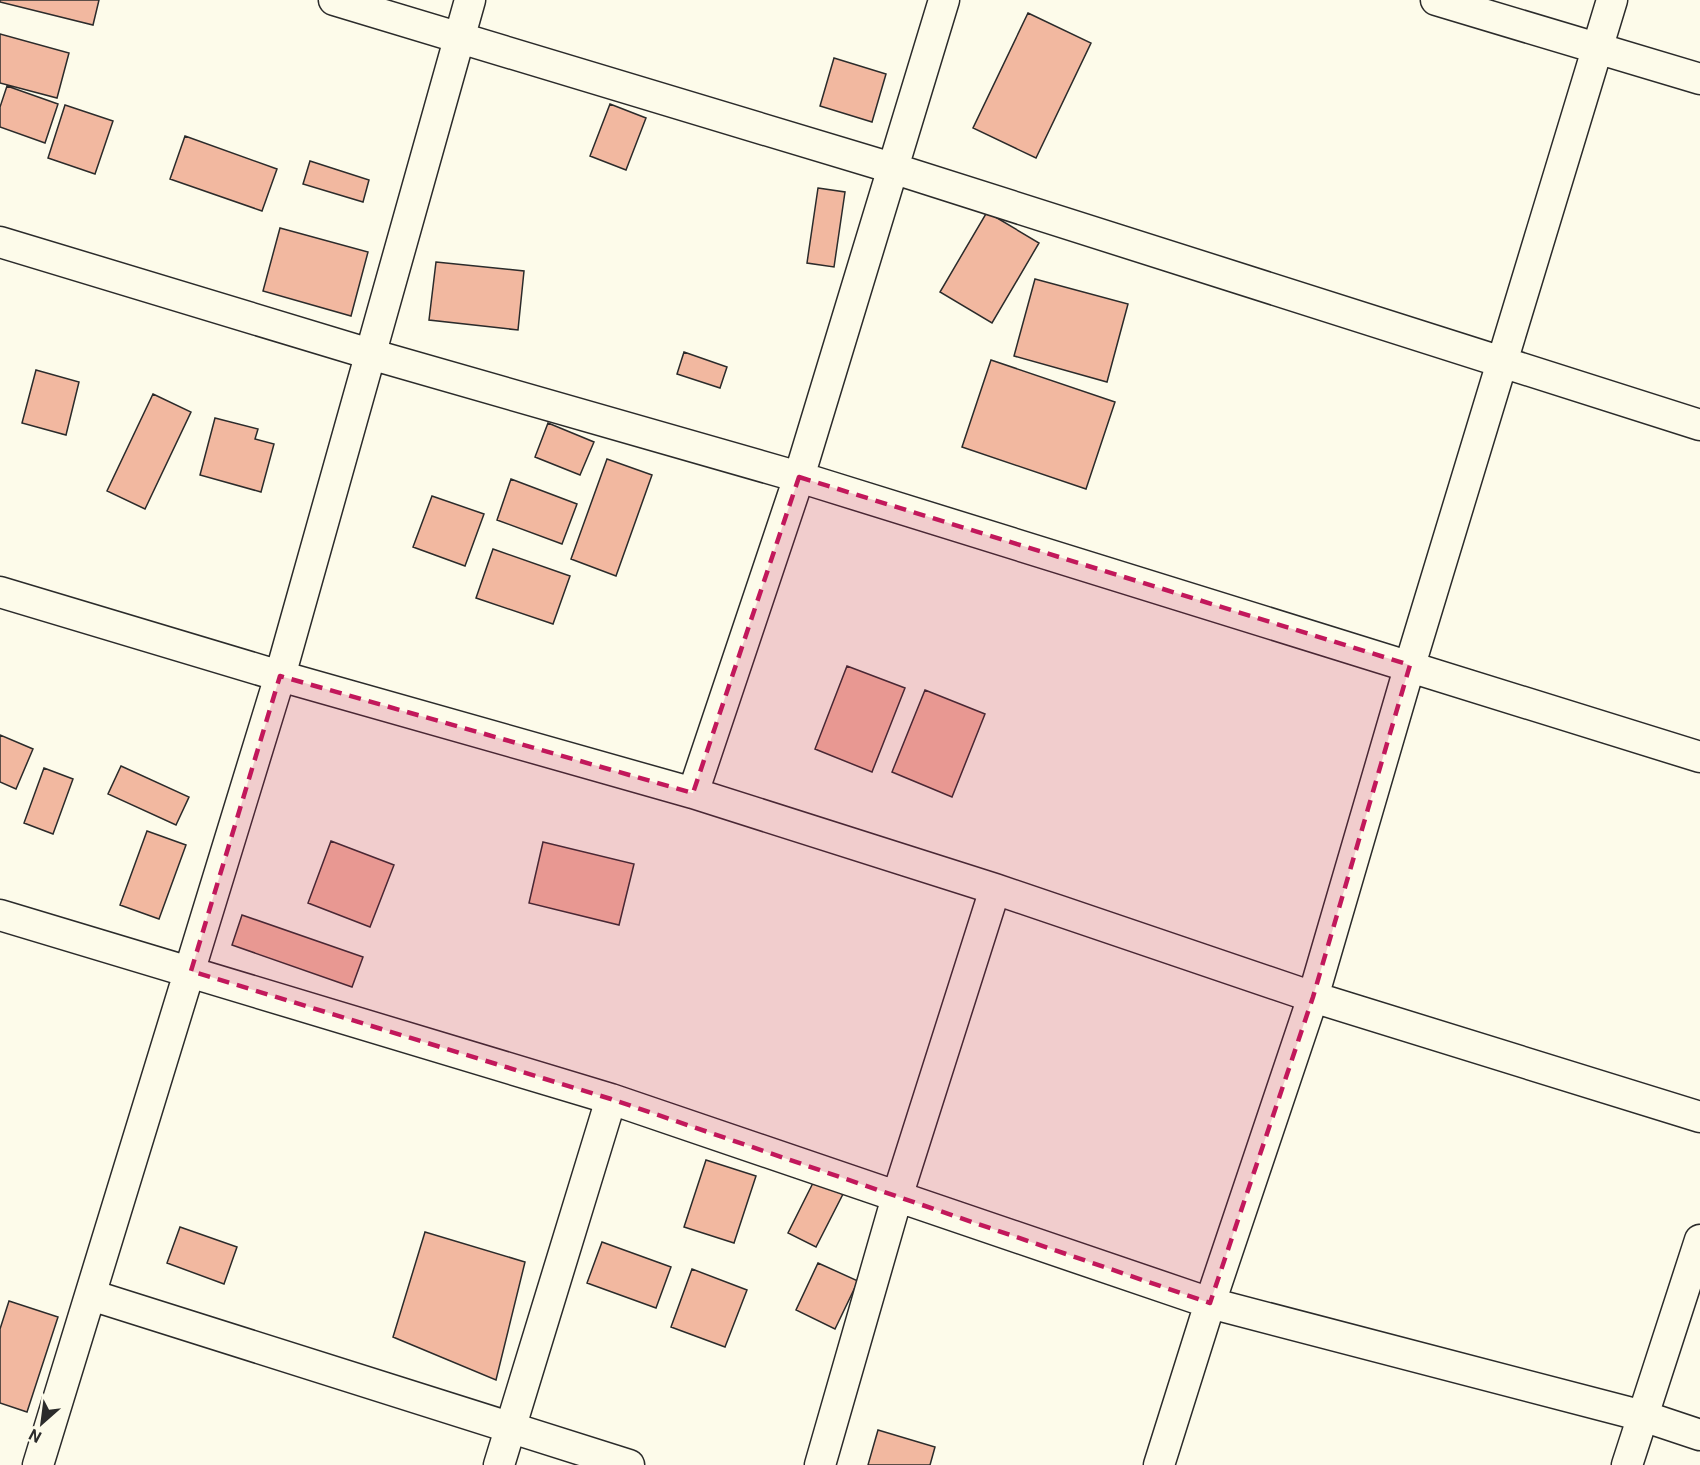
<svg xmlns="http://www.w3.org/2000/svg" width="1700" height="1465" viewBox="0 0 1700 1465" font-family="Roboto,sans-serif">
  <style>
    .building { fill: #f2b8a0; stroke: #2b2b2b; stroke-width: 1.5 }
    .lines { fill: none; stroke-linecap: round; stroke-linejoin: round }
    .minor-casing { stroke: #2b2b2b; stroke-width: 33 }
    .minor { stroke: #fdfbea; stroke-width: 30 }
    .marked { fill: #c2185b; fill-opacity: 0.2; stroke: #c2185b; stroke-width: 4.5; stroke-dasharray: 12 8; stroke-linejoin: round }
  </style>
  <rect width="100%" height="100%" fill="#fdfbea"/>
  <!-- building -->
  <path class="building" d="M0,0H99L93,25L0,2Z
    M1028,13L1091,43L1036,158L973,128Z
    M0,34L69,53L57,98L0,83Z
    M834,58L886,74L872,122L820,106Z
    M7,86L58,104L45,143L0,127V107Z
    M610,104L646,118L626,170L590,156Z
    M65,105L113,121L95,174L48,158Z
    M185,136L277,169L262,211L170,179Z
    M310,161L369,180L363,202L303,184Z
    M818,188L845,192L834,267L807,263Z
    M987,212L1039,243L992,323L940,292Z
    M280,228L368,252L351,316L263,291Z
    M436,262L524,271L518,330L429,320Z
    M1035,279L1128,304L1107,382L1014,356Z
    M684,352L727,367L720,388L677,374Z
    M991,360L1115,402L1086,489L962,447Z
    M36,370L79,382L66,435L22,423Z
    M153,394L191,412L145,509L107,491Z
    M215,418L258,429L255,439L274,444L261,492L200,475Z
    M548,423L594,442L580,475L535,457Z
    M607,459L652,475L616,576L571,559Z
    M511,479L577,504L562,544L497,520Z
    M432,496L484,514L465,566L413,547Z
    M493,549L570,576L553,624L476,598Z
    M847,666L905,688L872,772L815,749Z
    M925,690L985,714L952,797L892,772Z
    M0,735L33,749L16,789L0,782Z
    M121,766L189,797L176,825L108,794Z
    M44,768L73,779L53,834L24,823Z
    M147,831L186,845L159,919L120,905Z
    M331,841L394,865L370,927L308,903Z
    M543,842L634,864L619,925L529,903Z
    M242,915L363,957L352,987L232,945Z
    M706,1160L756,1176L734,1243L684,1227Z
    M815,1179L843,1194L816,1247L788,1233Z
    M180,1227L237,1247L224,1284L167,1263Z
    M425,1232L525,1262L496,1380L393,1337Z
    M602,1242L671,1267L656,1308L587,1283Z
    M818,1263L858,1281L835,1329L796,1310Z
    M692,1269L747,1290L725,1347L671,1327Z
    M9,1301L58,1317L27,1412L0,1403V1329Z
    M878,1430L935,1447L930,1465H868Z"/>
  <g class="lines">
    <defs>
      <path id="minor" d="M334,0L892,168L1700,425
        M1436,0L1700,79
        M0,242L370,354L799,477L1700,757
        M0,592L280,676L693,793L995,889L1313,997L1700,1117
        M693,793L799,477L944,0
        M0,915L611,1099L1210,1303L1643,1416L1700,1435
        M91,1295L629,1465
        M38,1465L280,676L470,0
        M499,1465L611,1099
        M820,1465L897,1197L995,889
        M1159,1465L1210,1303L1313,997L1410,665L1612,0
        M1627,1465L1700,1240"/>
    </defs>
    <!-- minor casing -->
    <use href="#minor" class="minor-casing"/>
    <!-- minor -->
    <use href="#minor" class="minor"/>
  </g>
  <!-- marked area -->
  <path class="marked" d="M799,477L1410,665L1313,997L1210,1303L611,1099L191,971L280,676L693,793Z"/>
  <!-- north arrow -->
  <g transform="translate(42 1423) rotate(208)" stroke="#fdfbea" stroke-width="4.5" paint-order="stroke">
  <path d="M0-4.5L10 22L0 15L-10 22Z" fill="#2b2b2b"/>
  <text y="-9" font-size="16" font-weight="bold" text-anchor="middle" fill="#2b2b2b">N</text>
  </g>
</svg>
